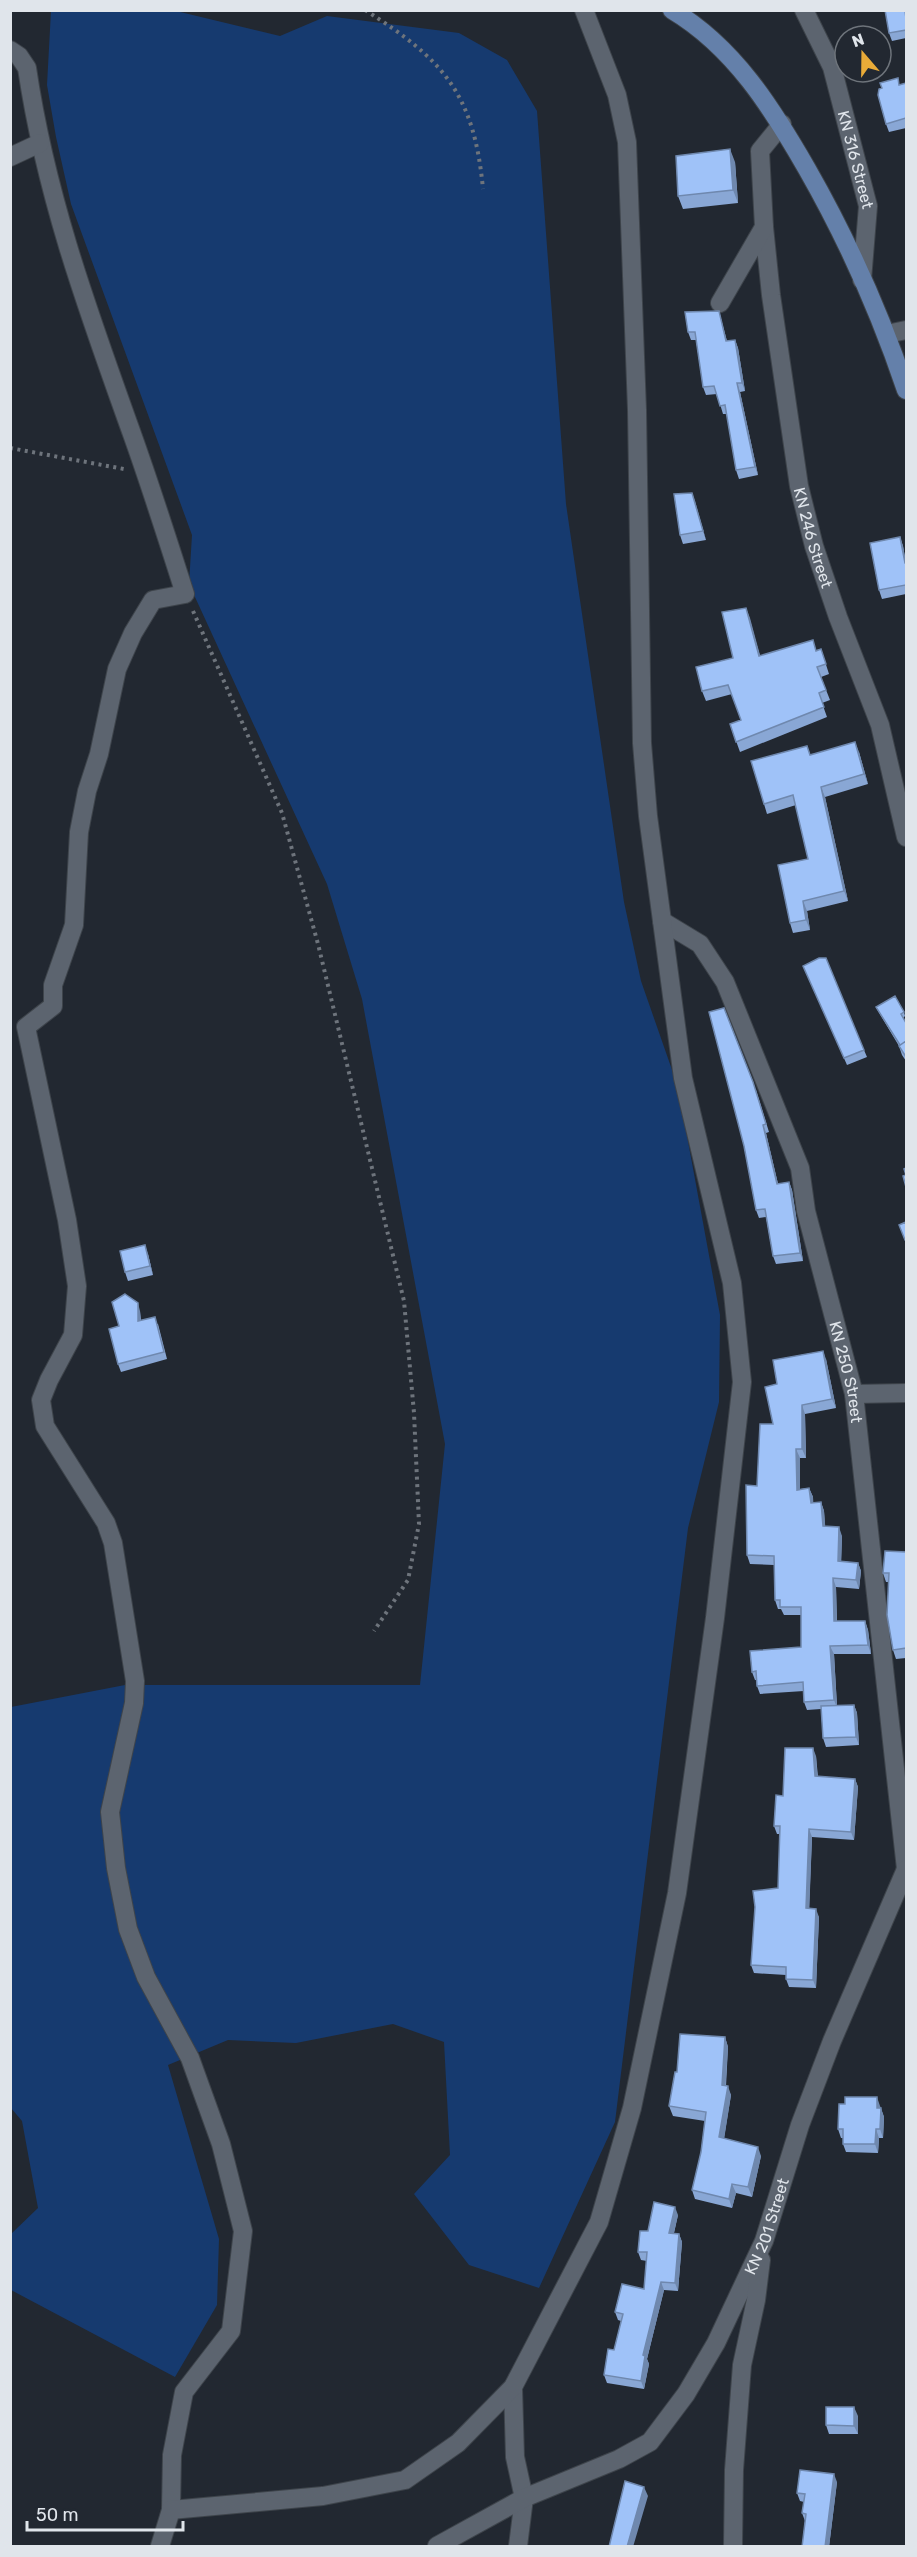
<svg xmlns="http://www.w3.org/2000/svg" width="917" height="2557" viewBox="0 0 917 2557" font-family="Rubik,sans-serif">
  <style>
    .green { fill: #163a6f }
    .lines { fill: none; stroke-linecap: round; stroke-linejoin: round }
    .minor-casing { stroke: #3e444b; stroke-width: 20 }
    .major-casing { stroke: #3e444b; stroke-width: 20 }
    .path { stroke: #6e747c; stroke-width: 4; stroke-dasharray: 3 4.5; stroke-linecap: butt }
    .minor { stroke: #5c646f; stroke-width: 18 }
    .major { stroke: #6480aa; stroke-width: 18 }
    .wall { fill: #89a7d5 }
    .shaded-wall { fill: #6f88ae }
    .building { fill: #9fc2f8; stroke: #6f88ae; stroke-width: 1.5 }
    .labels { text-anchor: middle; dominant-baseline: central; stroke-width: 6; stroke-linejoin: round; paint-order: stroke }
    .street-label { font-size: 16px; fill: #e0e5eb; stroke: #222831 }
  </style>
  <rect width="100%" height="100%" fill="#222831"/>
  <!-- green -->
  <path class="green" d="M51,11H176L280,36L327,16L459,33L507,60L537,111L566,504L624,902L641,981L678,1087L720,1315L719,1402L688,1528L615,2122L539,2288L469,2265L414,2194L450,2155L444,2042L393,2024L296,2043L228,2040L168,2065L219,2239L217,2305L175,2377L11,2290V2234L38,2208L22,2121L11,2108V1707L125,1685H420L445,1444L362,999L327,884L189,584L192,535L71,204L56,137L47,85Z"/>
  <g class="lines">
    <defs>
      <g id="minor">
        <path id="s1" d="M804,10L832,67L868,206L862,280"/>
        <path d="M10,50L19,56L27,68C46,197 88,311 132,434C151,487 168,541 185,594L153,600L133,633L117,669L99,754L87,791L79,832L74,925L53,985V1006L26,1027L67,1220L77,1286L73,1335L49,1380L41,1400L45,1426L106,1523L113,1543L135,1681L134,1703L110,1812L116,1868L128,1929L146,1977L190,2058L221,2144L243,2231L231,2331L184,2392L172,2455L171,2510"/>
        <path d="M10,157L40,143"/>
        <path id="s2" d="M764,227L771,295L799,486L814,546L838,617L880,725L906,837"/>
        <path d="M720,303L764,227L760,151L782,124"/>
        <path d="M887,334L906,330"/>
        <path id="s3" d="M662,921L700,944L725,982L800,1168L806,1211L854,1394L906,1869"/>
        <path d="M854,1394L906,1393"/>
        <path d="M513,2387L515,2457L524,2498L518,2546"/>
        <path d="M160,2546L171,2510L323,2496L405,2480L458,2443L513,2387L599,2222L632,2108L677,1893L715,1618L742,1382L732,1283L683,1078L648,816L642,743L637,410L627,142L617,95L584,10"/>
        <path id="s4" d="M437,2546L524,2498L619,2459L650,2442L686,2394L716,2343L764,2241L800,2125L832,2041L906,1869"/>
        <path d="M733,2546L734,2470L742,2365L756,2300L761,2260"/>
      </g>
      <path id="major" d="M672,10C734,47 772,108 807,169C847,239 880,313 906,390"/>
    </defs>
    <!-- minor casing -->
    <use href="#minor" class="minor-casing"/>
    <!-- major casing -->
    <use href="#major" class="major-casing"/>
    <!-- path -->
    <path class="path" d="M365,10C444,60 474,94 483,189
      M10,448L124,469
      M193,611L282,813L318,944L404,1301L414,1413L419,1524L408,1580L374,1631"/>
    <!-- minor -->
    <use href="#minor" class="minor"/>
    <!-- major -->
    <use href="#major" class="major"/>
  </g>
  <!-- wall -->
  <path class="wall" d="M885,10H906V38L892,41L889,33Z
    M906,83V128L889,132L886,124L900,85Z
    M735,162L738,203L683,209L678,196Z
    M719,311L727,341L735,340L738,348L745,391L740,392L758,475L739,479L736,470L727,414H723L717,394L706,395L703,387L696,340H691L688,332Z
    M692,493L706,540L683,544L680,535Z
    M900,537L903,546L906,563V594L882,599L879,590Z
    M746,608L760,656L816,650L821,649L829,674L821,677L830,700L822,703L827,717L740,752L730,724L741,720L732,694L706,701L702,691L733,658Z
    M807,746L810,754L859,752L868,784L825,797L848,901L807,911L810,930L793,933L790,923L808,859L796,805L767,814L764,804Z
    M803,966L864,1050L867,1057L847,1065Z
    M876,1007L904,1012L905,1016L903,1018L906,1023V1061L902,1055L899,1046L878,1011Z
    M756,1090L769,1132L766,1133L778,1184L789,1182L792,1190L803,1261L776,1264L773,1256L766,1217L759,1218L756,1210Z
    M148,1254L153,1275L128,1281L125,1272Z
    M140,1311L141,1320L158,1324L167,1359L121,1372L118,1364L119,1326Z
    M826,1359L836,1408L805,1414L806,1458H800V1489L809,1488L813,1497V1503L821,1502L824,1511L825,1526L842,1536L841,1561L858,1563L861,1571L859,1589L836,1587L837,1621H865L868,1630L871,1654H834L837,1705H854L857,1713L859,1745L826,1747L823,1738L821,1709L807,1710L804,1702V1691L760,1694L757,1686L756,1680H755L752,1672L801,1647V1615H784L781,1609H778L775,1600L774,1565L750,1564L747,1555L757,1486L773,1424L777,1384Z
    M906,1552V1658L896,1659L893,1650L889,1582H886L883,1573Z
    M816,1756L818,1777L855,1779L858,1787L854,1840L812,1837L809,1909L819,1917L816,1988L789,1987L786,1979V1975L754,1973L751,1965L755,1907L778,1888L780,1834H777L774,1826L783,1796Z
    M725,2037L728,2047L726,2086L731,2095L724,2138L761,2156L752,2197L736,2193L732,2208L695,2199L692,2190L701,2152L705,2121L673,2116L669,2106L677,2072Z
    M880,2106L884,2117L883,2138H879L878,2153L846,2152L843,2144V2138H841L838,2129Z
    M678,2215L674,2233L679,2234L682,2242L678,2291L664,2290L647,2359L649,2364L644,2389L607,2383L604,2375L614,2350L621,2321L618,2320L615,2312L644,2289L647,2261L641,2260L638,2252L648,2231Z
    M858,2416V2434H829L826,2425Z
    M837,2482L829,2547H802L805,2521L802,2513L804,2502L800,2501L797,2493Z"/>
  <!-- shaded-wall -->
  <path class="shaded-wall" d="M730,149L735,162L738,203L733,190Z
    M735,340L738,348L745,391L742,383Z
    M737,383L740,392L758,475L755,467Z
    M692,493L695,501L706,540L703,531Z
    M900,537L903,546L906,563H905Z
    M746,608L750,618L763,666L759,656Z
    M855,742L859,752L868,784L864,774Z
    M821,787L825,797L848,901L844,891Z
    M803,901L807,911L810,930L806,920Z
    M763,1125L766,1133L780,1192L777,1184Z
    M789,1182L792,1190L803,1261L800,1253Z
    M145,1245L148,1254L153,1275L150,1266Z
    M138,1303L140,1311L141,1329L138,1321Z
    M823,1351L826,1359L836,1408L832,1399Z
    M802,1405L805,1414L806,1458L802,1449Z
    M796,1449L800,1458V1499L797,1490Z
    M809,1488L813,1497L814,1512L811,1503Z
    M821,1502L824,1511L826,1535L823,1526Z
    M839,1527L842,1536L841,1570L838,1561Z
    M858,1563L861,1571L859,1589L856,1580Z
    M833,1578L836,1587L837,1630L834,1621Z
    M865,1621L868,1630L871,1654L868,1645Z
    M830,1646L834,1654L837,1708L834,1700Z
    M854,1705L857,1713L859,1745L856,1737Z
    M813,1748L816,1756L818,1785L815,1776Z
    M855,1779L858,1787L854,1840L851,1832Z
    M809,1829L812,1837L809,1917L806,1908Z
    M816,1909L819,1917L816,1988L813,1980Z
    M725,2037L728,2047L725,2094L722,2085Z
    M728,2086L731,2095L723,2146L719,2137Z
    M877,2097L880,2106V2117L877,2108Z
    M881,2108L884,2117L883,2138L880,2129Z
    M876,2129L879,2138L878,2153L875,2144Z
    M758,2147L761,2156L752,2197L748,2187Z
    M732,2184L736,2193L732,2208L729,2199Z
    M675,2207L678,2215L672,2241L669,2233Z
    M679,2234L682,2242L678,2291L675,2283Z
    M661,2282L664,2290L647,2359L649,2364L644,2389L641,2381L643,2355Z
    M854,2407L858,2416V2434L854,2426Z
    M834,2474L837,2482L829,2547H825Z
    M644,2487L648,2496L633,2547H627Z"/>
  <!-- building -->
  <path class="building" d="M885,10H905L906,19V30L889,33Z
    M898,78L899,85L906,83V118L886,124L878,95L879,89L882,88L880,83Z
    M730,149L733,190L678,196L676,156Z
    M719,311L726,341L735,340L742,383H737L755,467L736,470L725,405L720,406L714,386L703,387L695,332H688L685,312Z
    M692,493L703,531L680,535L674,494Z
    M900,537L905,563H906V585L879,590L870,543Z
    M746,608L759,656L813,640L816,651L821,649L826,664L817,667L826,690L819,693L824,707L736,742L730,724L741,720L728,685L702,691L696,667L733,658L722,612Z
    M855,742L864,774L821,787L844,891L803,901L806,920L790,923L778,865L808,859L793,795L764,804L751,761L807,746L810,755Z
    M819,958H826L864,1050L844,1058L803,966Z
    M895,996L904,1012L901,1014L906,1023V1041L900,1045L876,1007Z
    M724,1008L753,1082L766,1124L763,1125L777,1184L789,1182L800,1253L773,1256L765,1209L756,1210L744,1146L709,1012Z
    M906,1041V1057L899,1046Z
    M906,1168V1187L903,1176L906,1175L904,1169Z
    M906,1222V1240H905L899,1225Z
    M145,1245L150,1266L125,1272L120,1251Z
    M125,1294L138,1303V1321L155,1317L164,1352L118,1364L109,1329L119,1326L112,1302Z
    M823,1351L832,1399L802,1405V1449H796L797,1490L809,1488L811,1503L821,1502L823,1526L839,1527L838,1561L858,1563L856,1580L833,1578L834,1621H865L868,1645L830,1646L834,1700L804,1702L803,1682L757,1686L756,1671L752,1672L750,1651L801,1647V1607H780V1600H775L774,1556L747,1555L746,1485L757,1486L760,1424H773L765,1387L777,1384L773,1360Z
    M885,1551L906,1552V1648L893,1650L887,1615L889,1573H883Z
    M854,1705L856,1737L823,1738L821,1706Z
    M785,1748H813L815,1776L855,1779L851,1832L809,1829L806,1908L816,1909L813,1980L786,1979V1967L751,1965L755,1907L753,1891L778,1888L780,1826H774L776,1795L783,1796Z
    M680,2034L725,2037L722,2085L728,2086L719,2137L758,2147L748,2187L732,2184L729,2199L692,2190L701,2152L706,2112L669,2106L675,2072H677Z
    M845,2097H877V2108H881L880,2129H876L875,2144H843V2129H838L839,2104H845Z
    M654,2202L675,2207L669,2233L679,2234L675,2283L661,2282L643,2355L645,2356L641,2381L604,2375L608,2349L614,2350L623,2314L615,2312L622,2284L644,2289L647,2252H638L640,2231H648Z
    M826,2407H854V2426L826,2425Z
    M800,2470L834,2474L825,2547H802L806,2514L802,2513L805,2494L797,2493Z
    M625,2481L644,2487L627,2547H609Z"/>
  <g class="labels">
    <!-- street labels -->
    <g class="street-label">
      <text stroke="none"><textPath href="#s1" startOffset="159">KN 316 Street</textPath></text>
      <text stroke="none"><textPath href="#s2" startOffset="315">KN 246 Street</textPath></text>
      <text stroke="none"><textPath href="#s3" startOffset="500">KN 250 Street</textPath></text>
      <text stroke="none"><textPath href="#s4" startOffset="484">KN 201 Street</textPath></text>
    </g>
  </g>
  <!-- border -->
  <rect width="917" height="2557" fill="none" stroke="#e0e5eb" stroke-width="24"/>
  <!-- north arrow -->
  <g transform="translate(863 54) rotate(340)"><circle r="28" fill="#222831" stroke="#6e747b" stroke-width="1.5"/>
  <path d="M0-4.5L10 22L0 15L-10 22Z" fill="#e9ab38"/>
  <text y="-9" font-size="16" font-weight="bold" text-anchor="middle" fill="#e0e5eb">N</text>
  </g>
  <!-- scale -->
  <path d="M27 2521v9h156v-9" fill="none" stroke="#e0e5eb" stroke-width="3"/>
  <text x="36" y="2521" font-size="18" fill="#e0e5eb" stroke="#222831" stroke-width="4.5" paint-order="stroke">50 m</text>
</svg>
